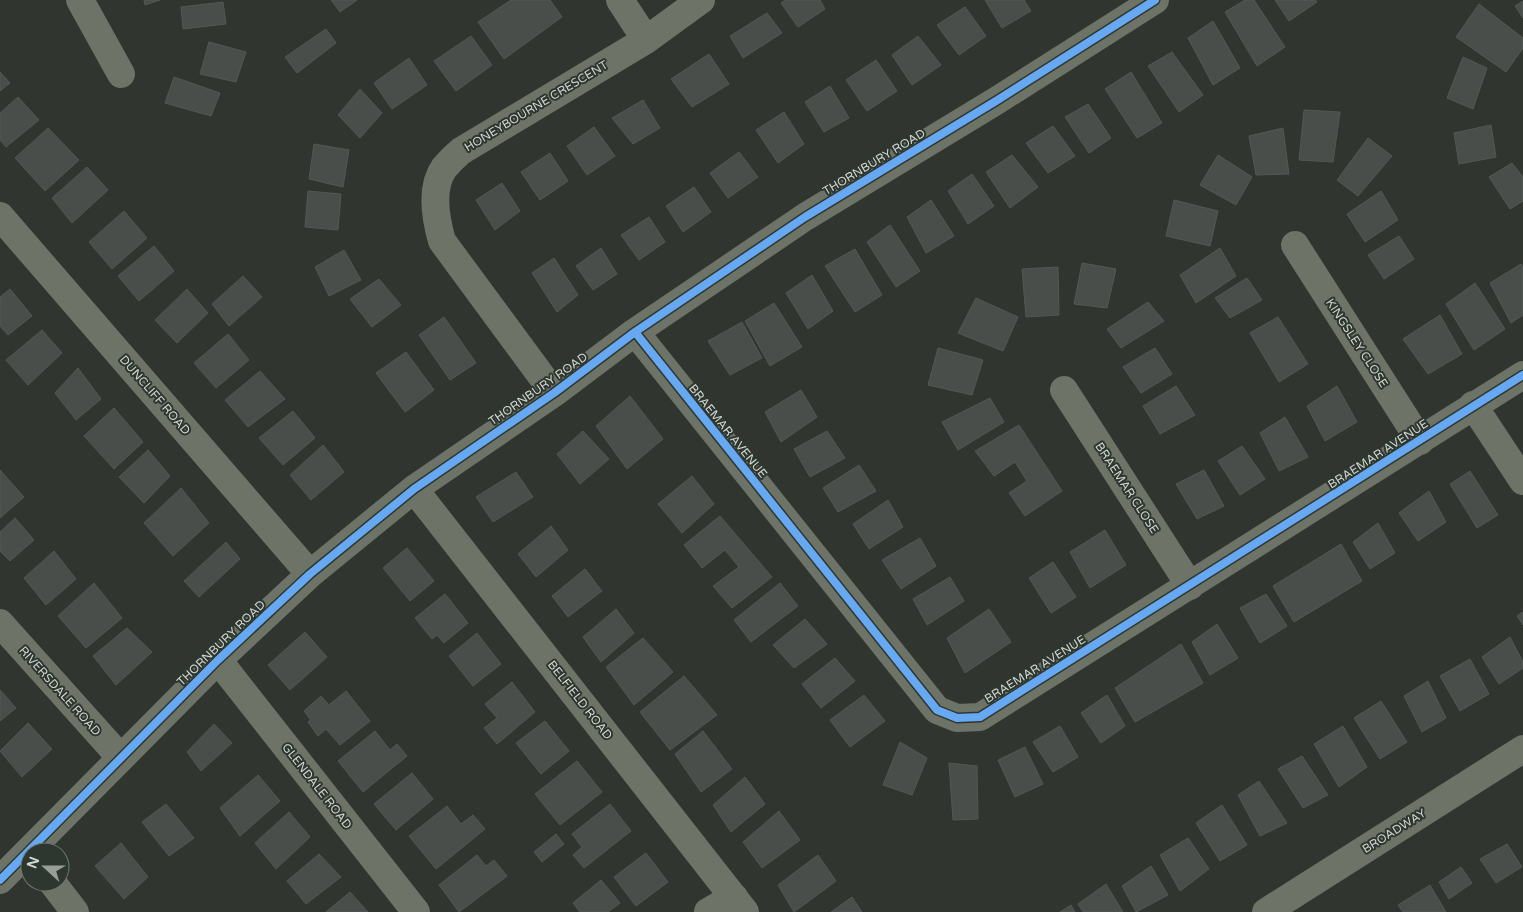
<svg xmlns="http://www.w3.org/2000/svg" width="1523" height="912" viewBox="0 0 1523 912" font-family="'Varela Round',sans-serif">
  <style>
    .building { fill: #494e4b; stroke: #535855 }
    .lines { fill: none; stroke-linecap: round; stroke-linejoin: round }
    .minor { stroke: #6e7368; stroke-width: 28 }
    .cycleway-casing { stroke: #2e372f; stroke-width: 11 }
    .cycleway { stroke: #66a8f1; stroke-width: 8 }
    .labels { text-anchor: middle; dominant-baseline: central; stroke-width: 4; stroke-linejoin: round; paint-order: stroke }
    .street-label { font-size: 12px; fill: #d1d6d1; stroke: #2e372f }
  </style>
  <rect width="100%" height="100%" fill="#303530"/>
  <!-- building -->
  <path class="building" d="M144,0H160L145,5Z
    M331,0H357L340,12Z
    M511,0H550L562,17L504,59L478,22Z
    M785,0H820L825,9L798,27L781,3Z
    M985,0H1024L1031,11L1002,28Z
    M1245,0H1254L1285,47L1257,66L1225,12Z
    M1275,0H1315L1317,2L1289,21Z
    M1523,1V18L1515,6Z
    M223,2L226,24L183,29L181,7Z
    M1479,4L1523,38V48L1506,72L1456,37Z
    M965,7L986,36L959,55L937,25Z
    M767,13L782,33L743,58L730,36Z
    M1213,21L1240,68L1213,85L1188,38Z
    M326,29L336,43L297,73L285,57Z
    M471,36L492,65L456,91L434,61Z
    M918,36L941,65L912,85L892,55Z
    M209,42L246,52L236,82L200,74Z
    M1172,52L1203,95L1179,112L1148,66Z
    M709,54L729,84L692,107L671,79Z
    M1463,57L1487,68L1473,109L1447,98Z
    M409,58L427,85L392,109L374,83Z
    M876,60L897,91L867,111L846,80Z
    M0,72L10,83L0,91Z
    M1131,72L1162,123L1137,138L1105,89Z
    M174,77L220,93L211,116L165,103Z
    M830,86L849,118L824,132L805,102Z
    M360,89L382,113L360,138L338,115Z
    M18,97L39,120L6,147L0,140V113Z
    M643,100L660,128L633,144L612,118Z
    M1088,104L1111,138L1089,153L1065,117Z
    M1304,110L1340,112L1333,162L1299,160Z
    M784,112L804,144L778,163L756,130Z
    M1491,125L1496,157L1459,164L1454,133Z
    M1053,126L1075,156L1048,173L1026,143Z
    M594,127L615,156L587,175L567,146Z
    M48,128L79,160L45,191L15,158Z
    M1283,128L1289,174L1256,175L1249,136Z
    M1368,138L1392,156L1358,196L1337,180Z
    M314,144L349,150L343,187L309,179Z
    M739,152L758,177L728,198L710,173Z
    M550,153L568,181L540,200L521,172Z
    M1012,155L1038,187L1010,208L986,172Z
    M1218,155L1252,177L1236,205L1200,185Z
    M1512,163L1523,177V201L1510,209L1489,177Z
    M87,167L108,190L72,223L52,198Z
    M972,174L994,206L968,224L948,191Z
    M502,183L520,211L495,230L476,200Z
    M694,187L711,212L683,232L666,206Z
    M308,191L341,194L338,230L305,227Z
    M1381,191L1398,220L1365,242L1347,214Z
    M931,200L954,236L926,253L907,217Z
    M1174,200L1218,211L1210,246L1166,236Z
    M124,211L147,238L112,269L89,242Z
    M649,217L665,242L639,260L621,235Z
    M890,225L920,271L896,287L867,242Z
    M1399,236L1414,259L1384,279L1368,255Z
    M154,246L174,271L139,301L118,276Z
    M601,248L617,274L593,290L576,266Z
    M1220,248L1236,276L1196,303L1180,275Z
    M855,249L882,295L855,312L825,266Z
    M344,250L361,280L329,296L315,267Z
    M554,258L578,295L557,312L532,273Z
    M1082,263L1116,269L1107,308L1074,304Z
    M1521,264L1523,267V315L1511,323L1490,283Z
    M1058,267L1059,315L1026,317L1022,269Z
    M812,275L833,311L808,329L786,293Z
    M243,276L262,297L229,326L212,304Z
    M1247,278L1262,300L1230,318L1215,298Z
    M379,279L401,305L372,327L350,299Z
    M1475,283L1505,329L1474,350L1446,304Z
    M10,289L32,316L8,335L0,326V297Z
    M187,289L208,313L177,343L155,320Z
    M976,298L1018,317L1003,351L958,333Z
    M1148,302L1164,321L1121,348L1107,329Z
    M774,303L802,347L770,366L745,321Z
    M1440,315L1462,354L1428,374L1403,339Z
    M444,317L476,363L450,380L419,335Z
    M1278,317L1308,364L1279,382L1250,333Z
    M742,322L762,358L730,375L708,341Z
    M42,330L62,353L28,385L6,360Z
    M228,334L249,360L216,388L194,363Z
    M938,348L983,360L972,395L928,385Z
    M1155,348L1172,374L1141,393L1123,367Z
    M406,352L434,390L405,412L376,373Z
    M78,368L101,399L76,420L55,393Z
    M260,371L285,399L248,427L225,400Z
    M1176,386L1195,415L1160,434L1143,406Z
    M1337,386L1357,422L1325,441L1307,406Z
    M801,390L817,417L781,442L765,412Z
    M630,396L663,439L627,469L596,426Z
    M990,398L1004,422L958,450L942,422Z
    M114,408L143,442L114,469L84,436Z
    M293,411L315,438L283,465L259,438Z
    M1285,417L1308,457L1279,471L1260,433Z
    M1019,425L1062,491L1025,516L1009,493L1027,481L1015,462L994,476L975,451Z
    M583,431L609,459L580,484L557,454Z
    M827,431L845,458L810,477L794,449Z
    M323,445L344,472L311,500L290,475Z
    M1242,446L1265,479L1240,495L1218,461Z
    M148,450L170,476L144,503L119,477Z
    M859,465L876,491L838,512L823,488Z
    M0,470L24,497L0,518Z
    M1204,470L1224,506L1197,519L1176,484Z
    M1470,471L1498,515L1477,528L1450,484Z
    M516,472L533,497L493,522L476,497Z
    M692,476L714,504L682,533L658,504Z
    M181,488L209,523L173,556L144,523Z
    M1429,491L1446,522L1418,541L1399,513Z
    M888,500L903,527L869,549L853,524Z
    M720,516L772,577L732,608L713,586L739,567L725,550L702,568L684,545Z
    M15,518L34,540L10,561L0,551V532Z
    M1378,523L1395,553L1370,569L1353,542Z
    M551,526L568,550L536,577L518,554Z
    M1105,530L1126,565L1090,588L1070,552Z
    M920,538L936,566L901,589L882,560Z
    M226,542L240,559L199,597L184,581Z
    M1341,544L1362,581L1294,622L1273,586Z
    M407,548L434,581L410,601L383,568Z
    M54,551L76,579L46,605L24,578Z
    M1053,562L1076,597L1051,613L1029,578Z
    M585,569L602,591L568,617L552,596Z
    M950,577L964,601L927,625L913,599Z
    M94,583L122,618L86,648L58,616Z
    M780,583L798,606L751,642L734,620Z
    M445,594L468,623L444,643L437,635L432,639L415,618Z
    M1266,594L1287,626L1260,643L1240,608Z
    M616,609L634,633L601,662L583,637Z
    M989,609L1011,642L965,673L947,638Z
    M1523,612V625L1517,616Z
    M805,619L827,644L794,668L773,645Z
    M1217,624L1238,658L1210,675L1192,642Z
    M127,628L152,652L116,685L93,656Z
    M305,632L327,657L290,690L268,665Z
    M477,633L501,664L473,686L449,656Z
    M1510,637L1523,662V668L1499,684L1482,657Z
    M643,638L673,672L634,705L606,667Z
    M1181,644L1203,683L1135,722L1115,688Z
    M835,658L855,681L821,708L802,684Z
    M1470,659L1489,694L1460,711L1440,676Z
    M684,676L717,715L670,750L640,712Z
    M1428,681L1446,718L1422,732L1404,696Z
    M512,682L535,712L497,744L484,728L497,718L485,704Z
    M0,690L16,708L0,721Z
    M346,691L370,721L340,745L326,729L318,736L308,722Z
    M864,695L885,721L850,747L830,720Z
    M1107,695L1125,726L1101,743L1081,713Z
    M321,696L328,704L310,719L304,711Z
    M1381,701L1407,742L1380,759L1354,718Z
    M545,721L569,751L541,774L516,743Z
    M28,723L52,749L22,777L0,751Z
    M214,724L232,743L201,771L187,752Z
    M1060,726L1078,757L1053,772L1033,742Z
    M1343,726L1367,767L1339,787L1314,744Z
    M375,731L390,750L397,744L407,756L363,792L338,761Z
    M703,731L732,769L701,792L675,754Z
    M900,742L927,758L912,795L883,785Z
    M1025,747L1043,784L1015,797L998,760Z
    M1302,756L1328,795L1303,808L1278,769Z
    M577,761L602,792L560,825L535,794Z
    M949,763L977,766L978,819L953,820Z
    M412,773L433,799L396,830L374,804Z
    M258,775L280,801L240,836L220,808Z
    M745,777L765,804L731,832L713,805Z
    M1259,781L1287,823L1260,836L1238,795Z
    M166,804L194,838L169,856L142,822Z
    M610,804L631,831L584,868L573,855L582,847L572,834Z
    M1222,805L1247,845L1220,861L1196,823Z
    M447,806L461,824L473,815L485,829L436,869L409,836Z
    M779,811L800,840L762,868L743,842Z
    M289,812L310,837L276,869L255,843Z
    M556,834L564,844L542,862L534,852Z
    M1188,838L1209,869L1180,891L1160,855Z
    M121,843L148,877L124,899L95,866Z
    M1507,844L1522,867L1496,883L1480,859Z
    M646,853L668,882L636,906L614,877Z
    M319,854L341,877L306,904L287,881Z
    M477,855L486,866L494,860L507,876L459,912L439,885Z
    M818,855L836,881L794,912L778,885Z
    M1151,866L1168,895L1136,912L1122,886Z
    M1461,867L1472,883L1449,899L1439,882Z
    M601,880L620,903L608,912H580L573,903Z
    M1106,884L1123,912H1083L1078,904Z
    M1430,885L1446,912H1403L1398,905Z
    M350,892L368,912H326Z
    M852,897L862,912H831Z
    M1071,905L1075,912H1060Z"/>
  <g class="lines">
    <!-- minor -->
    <path class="minor" d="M80,0L121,74
      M620,0L646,40
      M0,216L310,574
      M1295,245L1420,441
      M635,332L937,710L957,718L980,717L1523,375
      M1064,390L1190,586
      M554,393L442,241C436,220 430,188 444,168C449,162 455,156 461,151L646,40L701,0
      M1473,405L1523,481
      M414,489L745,912
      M0,623L121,758
      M218,660L416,912
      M0,880L218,660L310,574L414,489L554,393L635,332L805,217L996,101L1155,0
      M52,882L75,912
      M708,912L734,897
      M1266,912L1523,749"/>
    <defs>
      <path id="cycleway" d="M635,332L937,710L957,718L980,717L1523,375
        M0,880L218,660L310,574L414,489L554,393L635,332L805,217L996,101L1155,0"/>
    </defs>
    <!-- cycleway casing -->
    <use href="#cycleway" class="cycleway-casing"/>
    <!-- cycleway -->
    <use href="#cycleway" class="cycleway"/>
  </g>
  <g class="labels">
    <!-- street labels -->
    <g class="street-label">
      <text transform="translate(536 106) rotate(-31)">HONEYBOURNE CRESCENT</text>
      <text transform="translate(874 162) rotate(-31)">THORNBURY ROAD</text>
      <text transform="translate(1357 343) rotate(57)">KINGSLEY CLOSE</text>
      <text transform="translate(538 389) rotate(-35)">THORNBURY ROAD</text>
      <text transform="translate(155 395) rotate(49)">DUNCLIFF ROAD</text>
      <text transform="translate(728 431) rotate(51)">BRAEMAR AVENUE</text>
      <text transform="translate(1378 454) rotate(-33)">BRAEMAR AVENUE</text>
      <text transform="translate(1127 488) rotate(57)">BRAEMAR CLOSE</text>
      <text transform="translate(221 643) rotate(-44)">THORNBURY ROAD</text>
      <text transform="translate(1035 669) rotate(-32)">BRAEMAR AVENUE</text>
      <text transform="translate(60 691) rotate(48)">RIVERSDALE ROAD</text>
      <text transform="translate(580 700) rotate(52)">BELFIELD ROAD</text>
      <text transform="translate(317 786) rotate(52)">GLENDALE ROAD</text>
      <text transform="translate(1394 831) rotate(-32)">BROADWAY</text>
    </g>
  </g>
  <!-- north arrow -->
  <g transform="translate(45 867) rotate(291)"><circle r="24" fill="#2e372f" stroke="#6f7770"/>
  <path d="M0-4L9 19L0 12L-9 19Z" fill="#999e99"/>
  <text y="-8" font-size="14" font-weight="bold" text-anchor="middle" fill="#d1d6d1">N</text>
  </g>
</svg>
